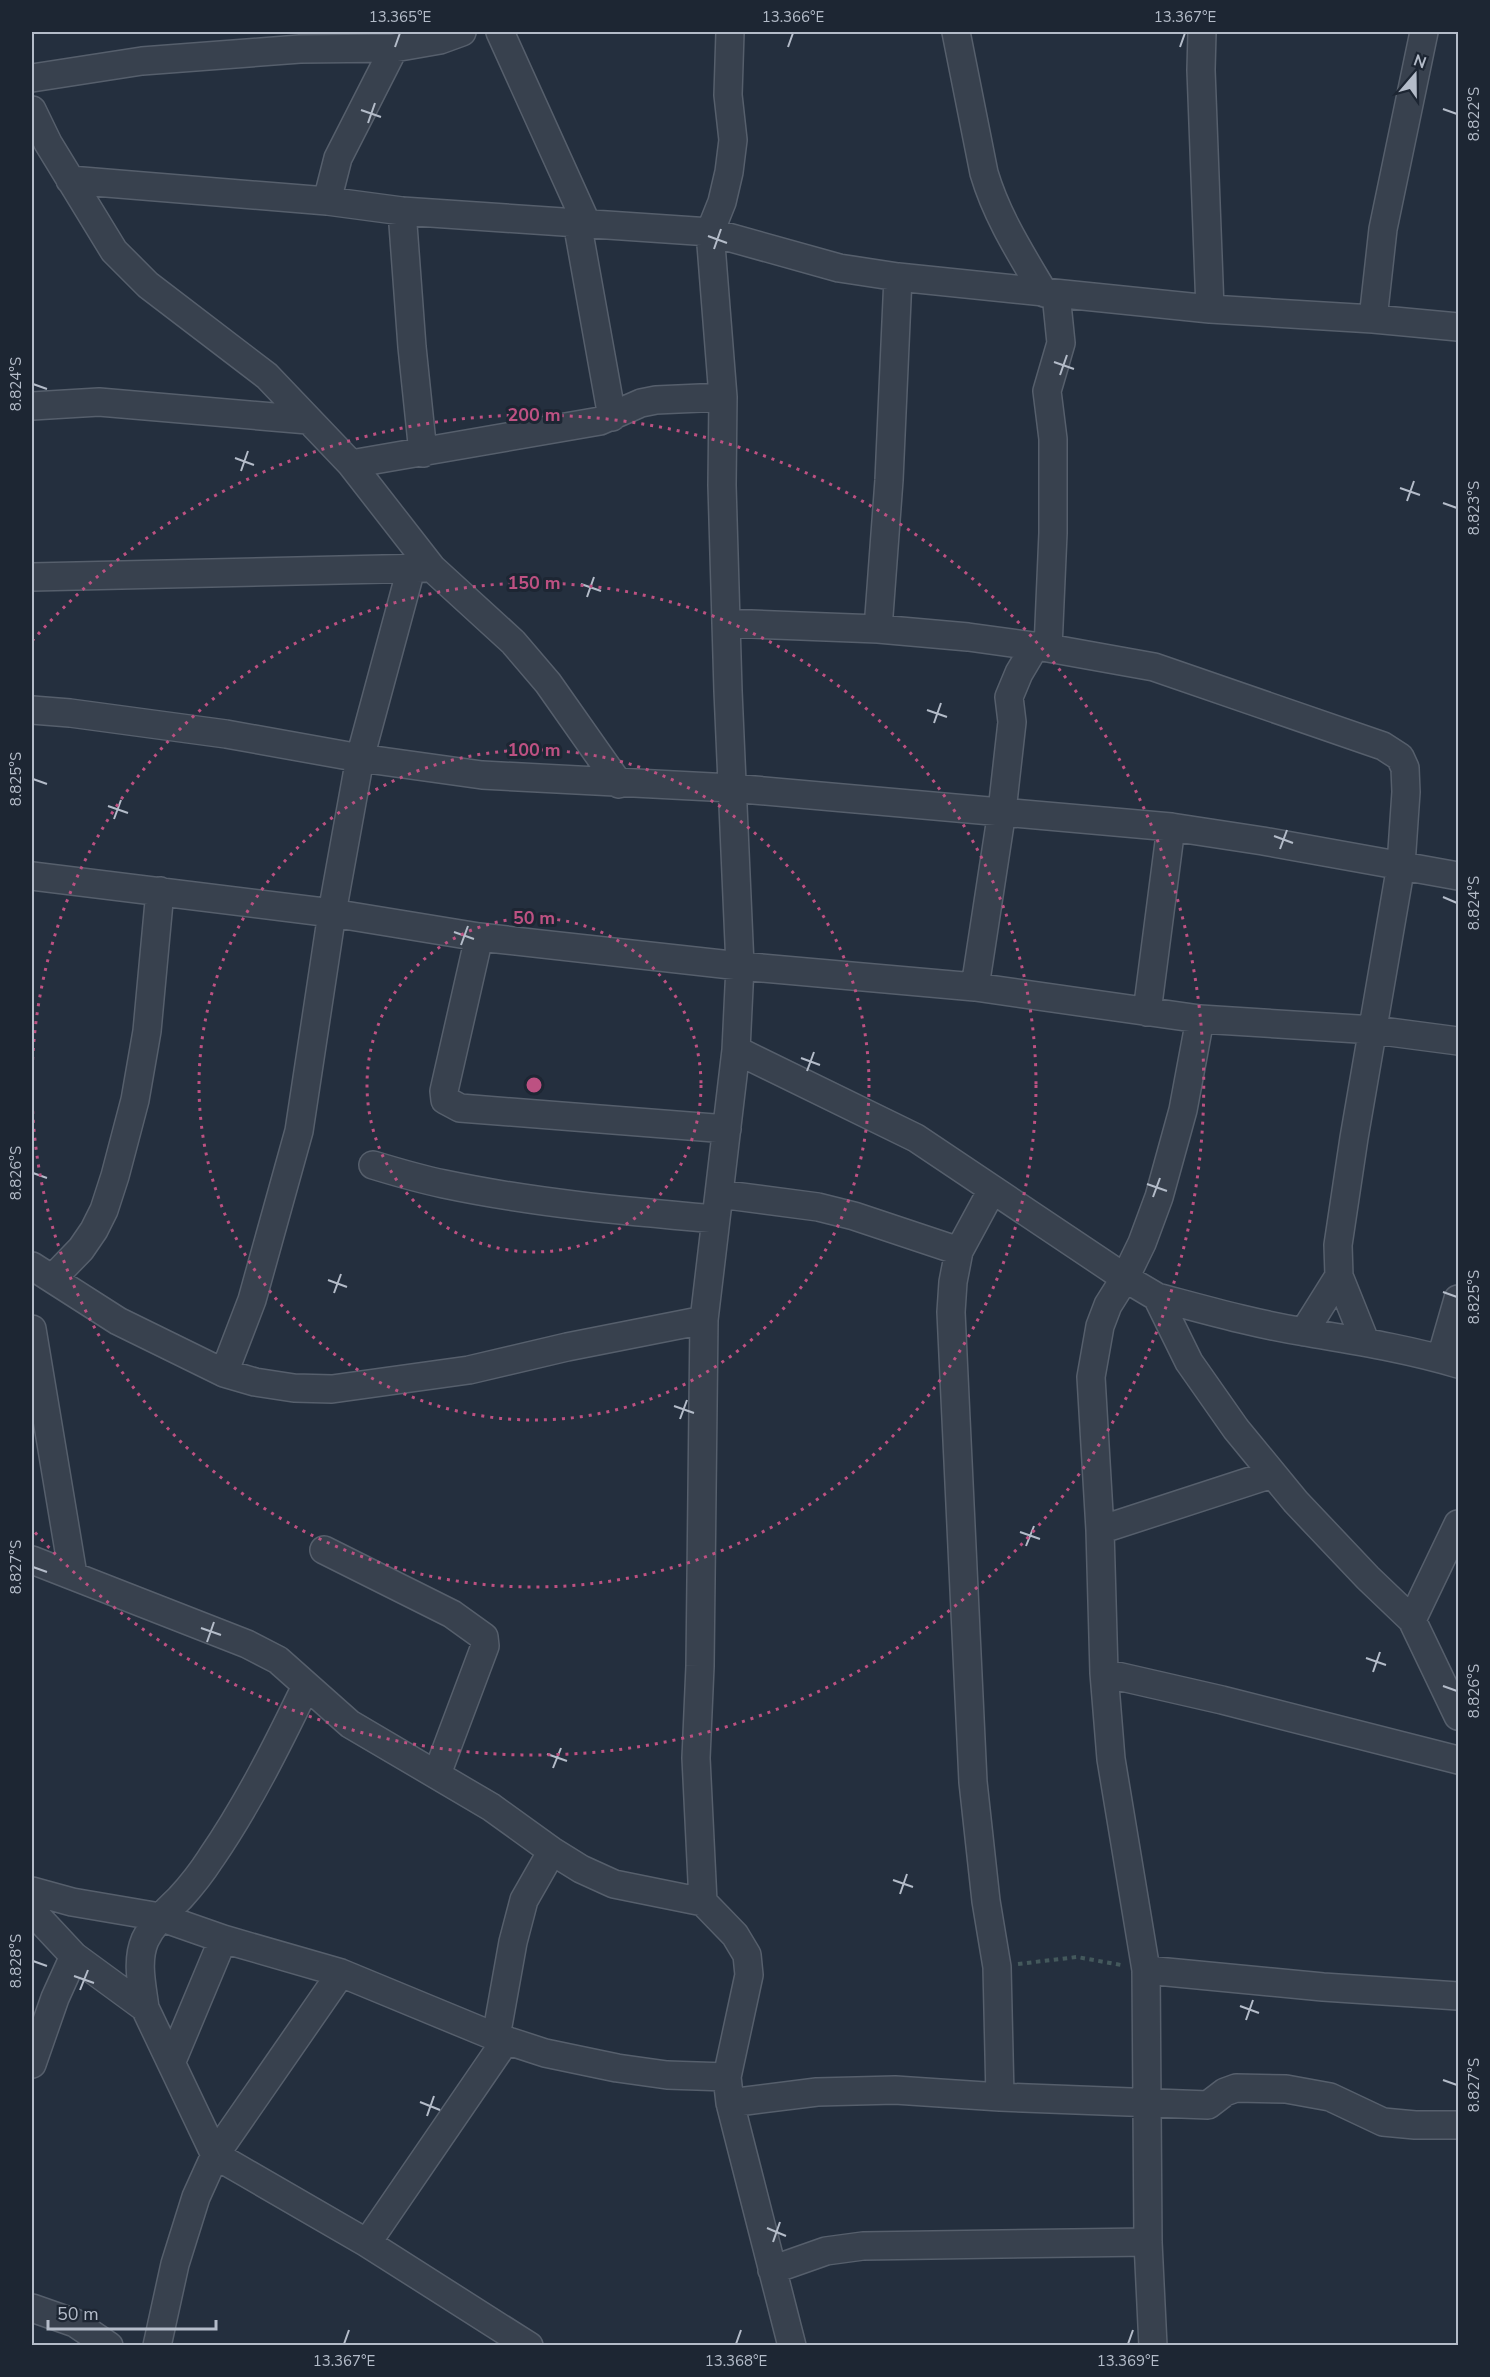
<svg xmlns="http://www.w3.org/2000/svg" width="1490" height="2377" viewBox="0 0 1490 2377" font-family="'Nunito Sans',sans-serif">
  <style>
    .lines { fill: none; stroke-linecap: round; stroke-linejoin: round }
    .minor-casing { stroke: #565f6c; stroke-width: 30 }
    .path { stroke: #44595c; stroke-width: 4; stroke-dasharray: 4.5 4.5; stroke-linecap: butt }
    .minor { stroke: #38414e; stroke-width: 27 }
    .ticks { fill: none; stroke: #b4bcc9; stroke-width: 2 }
    .ring { fill: none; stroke: #bd5182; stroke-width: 3; stroke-dasharray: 3 6 }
    .centre { fill: #bd5182; stroke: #1d2633; stroke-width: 3 }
    .ring-label { font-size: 18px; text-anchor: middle; font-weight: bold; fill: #bd5182; stroke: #1d2633; stroke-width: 6; stroke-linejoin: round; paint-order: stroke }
    .neatline { fill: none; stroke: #b4bcc9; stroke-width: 2 }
    .ticks-label { font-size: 15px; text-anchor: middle; fill: #b4bcc9 }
  </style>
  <rect width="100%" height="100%" fill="#242f3e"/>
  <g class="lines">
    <defs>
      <path id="minor" d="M500,32L586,222
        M730,32L728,95L733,140L729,172L722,202L710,232L723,397L722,485L728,691L740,966L736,1050L704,1320L700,1666L696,1758L703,1902L735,1935L747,1955L749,1975L727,2077L730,2103L792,2346
        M956,32L984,173C997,217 1021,254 1044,293
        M1202,32L1201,70L1210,309
        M32,78L142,61L300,49L394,48L440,40L462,32
        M32,110L48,143L114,251L148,285L267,376L351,464L432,568L513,642L548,683L619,784
        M70,180L327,201L402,211L710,232L839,268L898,277L1210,309L1373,319L1458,327
        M327,201L338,158L394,48
        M402,211L412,347L423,453
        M577,222L612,417
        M1373,319L1383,229L1424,32
        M32,406L99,402L308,420
        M351,464L600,421L641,403L656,400L723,397
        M32,577L426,568
        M726,623L878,629L968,637L1048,648L1154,667L1383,746L1400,757L1405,768L1406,792L1401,865L1354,1138L1338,1245L1339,1276L1365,1341
        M878,629L889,480L898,277
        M1048,648L1053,533V439L1047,391L1061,343L1056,294
        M32,710L70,713L226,734L360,758L482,775L731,788L1171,827L1263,841L1458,876
        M32,876L332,913L479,937L740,966L975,987L1200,1019L1374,1030L1458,1041
        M479,937L444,1091L445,1100L460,1108L727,1129
        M975,987L1002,811L1012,722L1009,697L1019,673L1035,646
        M1147,1012L1171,827
        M736,1050L916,1138L1125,1278L1157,1297L1189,1362L1236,1429L1296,1502L1368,1578L1412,1620L1458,1716
        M373,1165C396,1172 420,1179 444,1184C534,1203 624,1211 716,1219
        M992,1190L959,1251L953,1282L951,1312L973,1782L986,1901L997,1967L1000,2097
        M719,1194L818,1207L854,1216L959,1251
        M32,1266L118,1321L224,1373L255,1382L294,1388L332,1389L469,1370L567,1347L704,1320
        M53,1278L81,1249L94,1230L104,1210L115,1176L135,1100L147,1031L160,891
        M1157,1297C1206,1310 1255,1324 1305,1332C1357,1341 1408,1349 1458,1364
        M32,1329L73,1575
        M1304,1332L1339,1276
        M1441,1358L1458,1299
        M224,1373L252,1300L299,1131L332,913L360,758L411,569
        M1100,1530L1272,1474
        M324,1550L452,1614L484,1637L485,1646L437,1774
        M32,1560L247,1644L278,1660L350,1724L491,1807L552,1851L581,1869L614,1884L703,1902
        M1412,1620L1458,1524
        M1104,1673L1222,1700L1458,1760
        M32,1891L72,1902L160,1917L223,1939L341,1973L496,2037L545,2053L617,2068L667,2075L727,2077
        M32,1911L74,1956L145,2008L215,2155L367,2243L529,2346
        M1146,1970L1323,1987L1458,1996
        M145,2008C142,1985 136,1961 145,1940C153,1923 167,1911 180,1898C191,1886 202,1872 211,1858C248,1804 278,1744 306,1686
        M496,2037L513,1942L524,1900L552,1851
        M172,2061L223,1939
        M32,2064L55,1998L74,1956
        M730,2103L817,2092L895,2090L1000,2097L1208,2105L1225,2092L1236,2088L1286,2089L1330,2097L1383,2122L1415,2125H1458
        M367,2243L506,2040
        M772,2270L826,2251L863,2246L1148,2242
        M32,2308L75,2323L109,2346
        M157,2346L175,2264L196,2197L215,2155L341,1973
        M1153,2346L1148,2242L1146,1970L1111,1759L1104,1673L1100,1530L1091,1377L1100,1326L1108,1305L1125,1278L1142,1243L1159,1197L1183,1110L1200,1019"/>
    </defs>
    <!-- minor casing -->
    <use href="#minor" class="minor-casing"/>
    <!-- path -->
    <path class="path" d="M1018,1964L1077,1957L1121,1965"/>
    <!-- minor -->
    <use href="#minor" class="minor"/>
  </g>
  <!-- ticks -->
  <path class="ticks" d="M395,47L400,33M788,47L793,33M1180,47L1185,33M1443,109L1457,114M361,110L381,117M368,123L375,103M708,236L727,243M714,249L721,229M1054,362L1074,369M1060,375L1067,355M33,384L47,389M235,458L254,465M241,471L248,451M1400,488L1420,495M1407,501L1414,481M1443,503L1457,508M581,584L601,591M587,597L594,577M927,710L947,717M934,723L941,703M33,779L47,784M108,806L128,813M114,819L121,800M1274,836L1293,843M1280,849L1287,830M1443,897L1457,903M454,932L474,939M461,945L468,926M801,1058L820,1065M807,1071L814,1052M33,1173L47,1178M1147,1184L1167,1191M1153,1197L1160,1178M328,1280L347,1287M1443,1292L1457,1297M334,1293L341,1274M674,1406L694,1413M680,1419L687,1400M1020,1532L1040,1539M1026,1546L1034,1526M33,1567L47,1572M201,1628L221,1635M207,1642L214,1622M1366,1658L1386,1665M1373,1672L1380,1652M1443,1686L1457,1691M547,1754L567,1761M553,1768L561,1748M893,1880L913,1887M900,1894L907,1874M33,1961L47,1966M74,1976L94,1983M80,1990L88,1970M1240,2006L1259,2013M1246,2020L1253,2000M1443,2080L1457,2085M420,2102L440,2110M427,2116L434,2096M767,2228L786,2236M773,2242L780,2222M344,2344L349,2330M736,2344L741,2330M1128,2344L1133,2330"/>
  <!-- distance rings -->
  <g class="ring">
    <circle cx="534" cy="1085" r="167"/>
    <circle cx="534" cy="1085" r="335"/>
    <circle cx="534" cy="1085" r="502"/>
    <path d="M32 641A670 670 0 1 1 32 1529"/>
  </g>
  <circle cx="534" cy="1085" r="9" class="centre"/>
  <g class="ring-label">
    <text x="534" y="421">200 m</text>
    <text x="534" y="589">150 m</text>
    <text x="534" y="756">100 m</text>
    <text x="534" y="924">50 m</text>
  </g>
  <!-- border -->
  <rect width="1490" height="2377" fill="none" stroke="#1d2633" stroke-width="66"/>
  <!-- north arrow -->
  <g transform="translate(1415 75) rotate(20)" stroke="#1d2633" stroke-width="4.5" paint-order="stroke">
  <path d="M0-4.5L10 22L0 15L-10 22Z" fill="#b4bcc9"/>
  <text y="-9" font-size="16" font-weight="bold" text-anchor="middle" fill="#b4bcc9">N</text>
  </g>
  <!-- scale -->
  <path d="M48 2320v9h168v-9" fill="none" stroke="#b4bcc9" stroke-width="3"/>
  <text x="57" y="2320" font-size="18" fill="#b4bcc9" stroke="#1d2633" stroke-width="4.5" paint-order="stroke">50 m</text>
  <rect x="33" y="33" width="1424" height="2311" class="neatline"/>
  <g class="ticks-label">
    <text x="400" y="22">13.365°E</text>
    <text x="793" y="22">13.366°E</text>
    <text x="1185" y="22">13.367°E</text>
    <text transform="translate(1474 114) rotate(-90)" y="5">8.822°S</text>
    <text transform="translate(16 384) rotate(-90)" y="5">8.824°S</text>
    <text transform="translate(1474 508) rotate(-90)" y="5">8.823°S</text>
    <text transform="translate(16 779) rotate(-90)" y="5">8.825°S</text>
    <text transform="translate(1474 903) rotate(-90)" y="5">8.824°S</text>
    <text transform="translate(16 1173) rotate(-90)" y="5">8.826°S</text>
    <text transform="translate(1474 1297) rotate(-90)" y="5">8.825°S</text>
    <text transform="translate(16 1567) rotate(-90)" y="5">8.827°S</text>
    <text transform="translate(1474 1691) rotate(-90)" y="5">8.826°S</text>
    <text transform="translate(16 1961) rotate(-90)" y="5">8.828°S</text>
    <text transform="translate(1474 2085) rotate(-90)" y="5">8.827°S</text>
    <text x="344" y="2366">13.367°E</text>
    <text x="736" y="2366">13.368°E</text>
    <text x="1128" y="2366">13.369°E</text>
  </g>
</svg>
